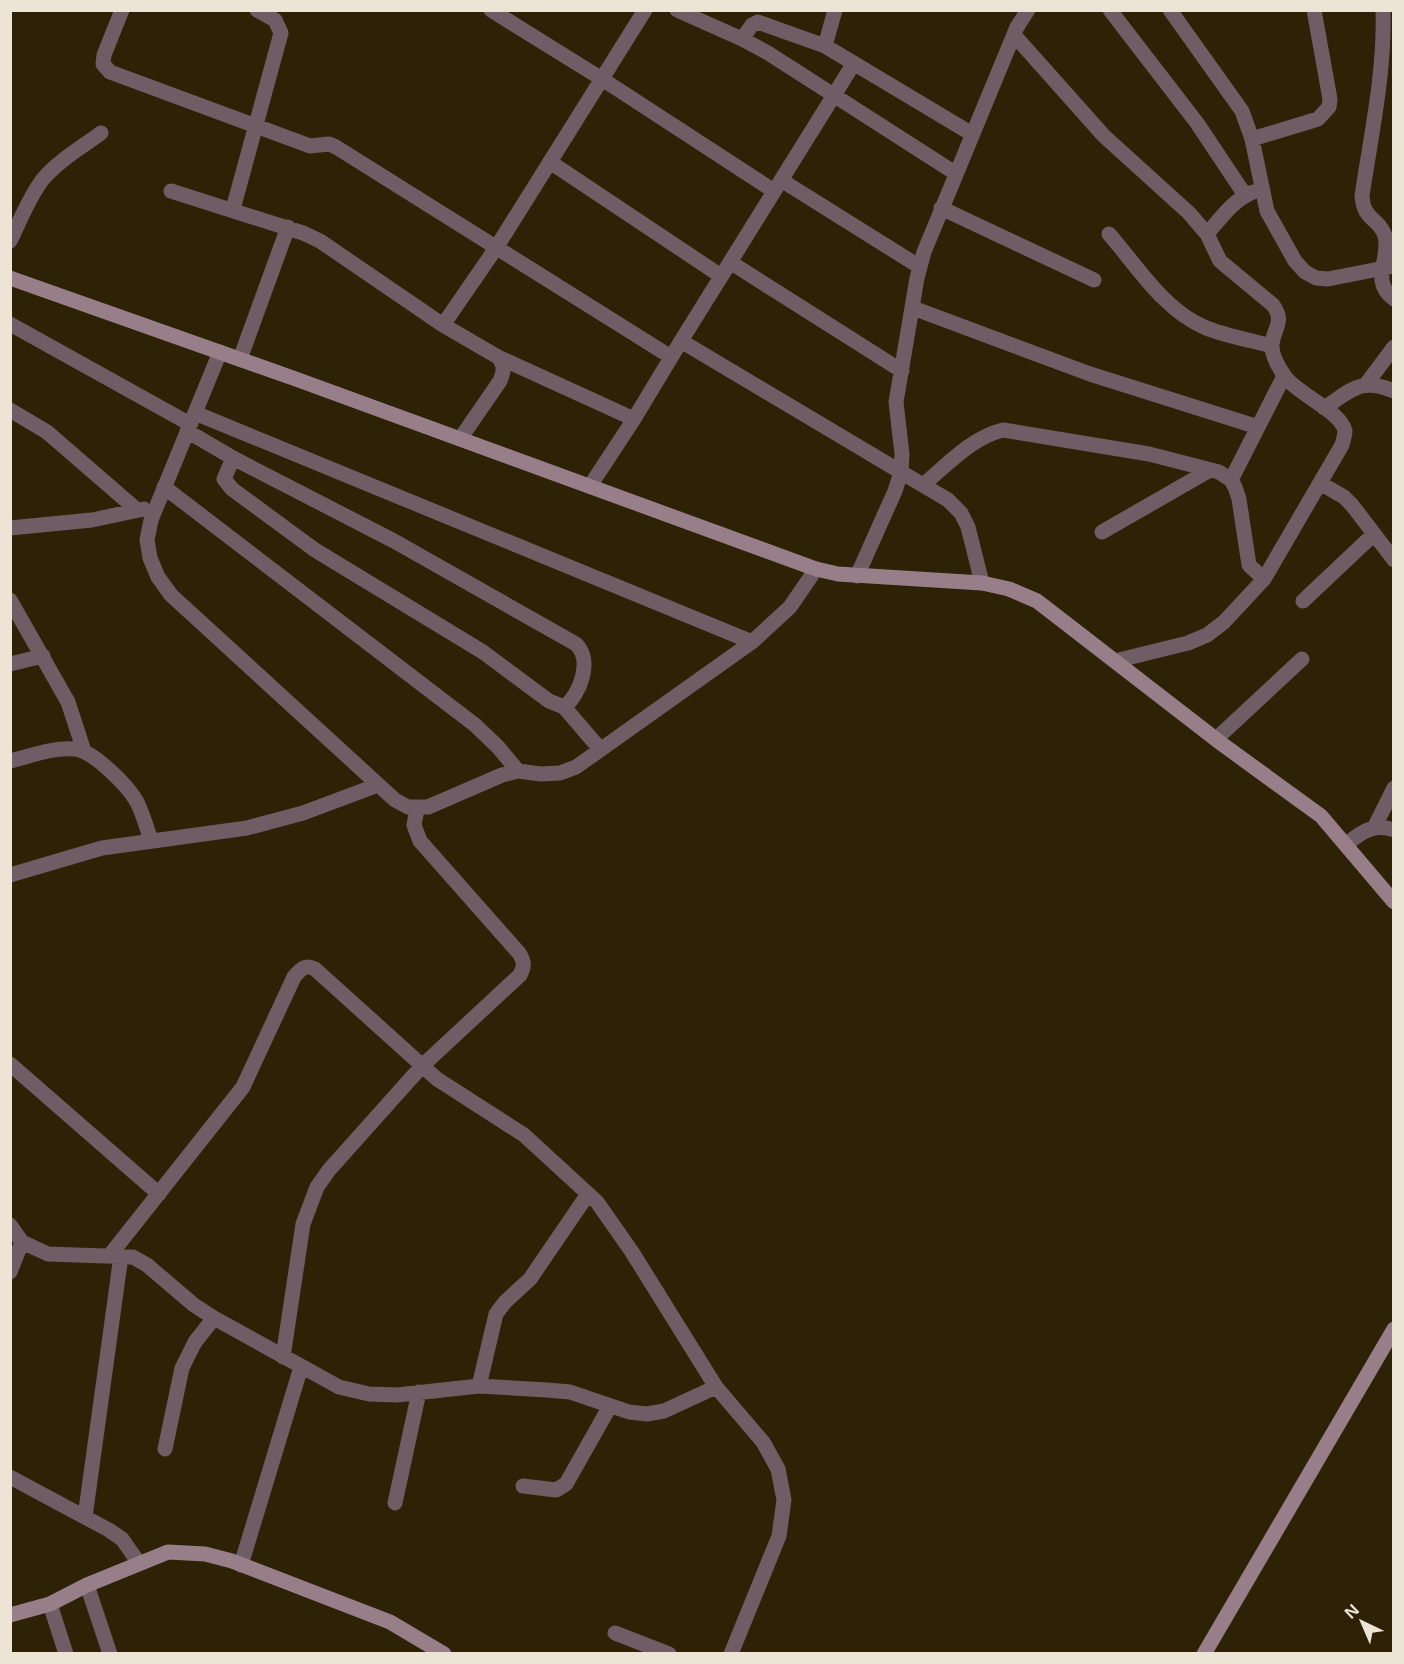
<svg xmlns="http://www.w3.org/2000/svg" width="1404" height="1664" viewBox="0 0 1404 1664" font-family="'Noto Sans',sans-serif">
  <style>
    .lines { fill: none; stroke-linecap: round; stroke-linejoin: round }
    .street { stroke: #6e5d64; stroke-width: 15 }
    .secondary { stroke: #987e89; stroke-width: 15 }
  </style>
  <rect width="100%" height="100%" fill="#2d2106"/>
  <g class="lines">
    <!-- street -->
    <path class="street" d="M122,10L104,55L103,64L110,72L310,146L329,144L336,147L671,357
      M491,10L602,79L774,191
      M677,10L742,39L768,53L955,173
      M1110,10L1197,123L1245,195
      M1170,10L1242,111L1252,139L1267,211L1295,261L1305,272L1316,278L1328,279L1394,266
      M1383,10C1385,72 1371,135 1362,196C1364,222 1379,217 1385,236C1391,260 1369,280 1394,299
      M1014,35L1104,136L1189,213L1207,234L1220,261L1273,305C1285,322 1274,327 1272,344C1271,355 1280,370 1286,378C1300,395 1341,412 1345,431C1345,435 1343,441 1342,445L1264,579L1224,622L1207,635L1188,643L1115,661
      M742,39L752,25L758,22L825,46L972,134
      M825,46L835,10
      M1252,139L1318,119L1329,107L1330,99L1314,10
      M550,162L721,276
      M781,180L920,267
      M171,191L303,233L320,241L443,325L496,248L645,10
      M941,208L1094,280
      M233,209L281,33L275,20L257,10
      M1109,234C1137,266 1164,310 1204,327C1225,336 1250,340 1272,346
      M1207,234C1221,218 1233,200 1253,192
      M10,241C20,221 29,197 43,179C58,161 82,147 101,133
      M730,262L902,371
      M913,308L1090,374L1258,427
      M10,324L190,424
      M443,325L498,357C505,366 504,371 500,381L460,439
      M681,341L948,500L961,513L968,527L982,583
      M220,352L151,520L147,540L150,558L158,577L171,595L395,800L408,807H428L502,775L518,771L541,774L560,773L576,767L752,642L790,607L816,569
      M498,357L634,419
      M240,359L288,227
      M1367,383L1394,347
      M1324,408C1352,390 1360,377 1394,391
      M10,410L47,432L137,510
      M195,413L752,642
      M187,431L233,458L394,541L576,644C593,660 580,695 564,707
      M233,458L224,479L232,489L315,550L483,652L549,701L564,707L600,749
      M1231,480L1284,376
      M1320,483L1344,497L1352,505L1394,560
      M923,485C948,464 971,438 1003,430L1149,454L1219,472L1231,480L1235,487L1239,499L1249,565L1264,579
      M590,486L634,419L681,341L854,63
      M164,487L475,725L498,747L518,771
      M10,528L92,520L144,509
      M1102,532L1210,470
      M857,576L895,491L901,472L902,454L896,402L917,278L924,252L1017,27L1028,10
      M10,600L68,702L84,751
      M1303,601L1374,534
      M10,664L43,656
      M1216,739L1302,659
      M10,761C30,756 54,747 74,749C93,750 128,786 137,802C143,814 147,828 151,841
      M1374,828L1394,788
      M1347,844C1361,832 1374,823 1394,830
      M10,875L102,848L247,828L303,813L378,785
      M10,1064L159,1194
      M10,1225L22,1242L48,1254L133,1257L147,1265L194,1305L214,1318L339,1387L369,1394L397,1395L479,1386L547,1390L570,1392L629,1412L647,1414L664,1411L716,1387
      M110,1255L243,1087L294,977C301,969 305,964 315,969L437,1079L524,1135L597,1202L632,1252L716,1387L763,1442L778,1469L784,1500L779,1536L731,1654
      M10,1272L22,1242
      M283,1357L303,1224L317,1187L329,1170L422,1066L520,975C525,966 524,961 519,953L420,841L414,825L417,809
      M479,1386L496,1314L505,1302L530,1279L588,1194
      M165,1449L182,1368L195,1342L214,1318
      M10,1477L109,1530L122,1539L139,1563
      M523,1486L556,1490L566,1484L610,1406
      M395,1503L419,1392
      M85,1517L121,1256
      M241,1565L301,1367
      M87,1585L110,1654
      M50,1604L66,1654
      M615,1633L669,1654"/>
    <!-- secondary -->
    <path class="secondary" d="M10,278L293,378L816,569L838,574L982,583L1009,589L1037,601L1222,744L1321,816L1394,902
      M10,1615L50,1604L87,1585L168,1552L205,1554L232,1561L390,1622L444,1654
      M1204,1654L1394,1329"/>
  </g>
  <!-- border -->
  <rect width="1404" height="1664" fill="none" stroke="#ece5d5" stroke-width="24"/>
  <!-- north arrow -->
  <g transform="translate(1362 1622) rotate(316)" stroke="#2d2106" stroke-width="4.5" paint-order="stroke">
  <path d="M0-4.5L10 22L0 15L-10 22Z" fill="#ece5d5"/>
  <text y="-9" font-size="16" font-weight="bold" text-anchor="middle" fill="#ece5d5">N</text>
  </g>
</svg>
